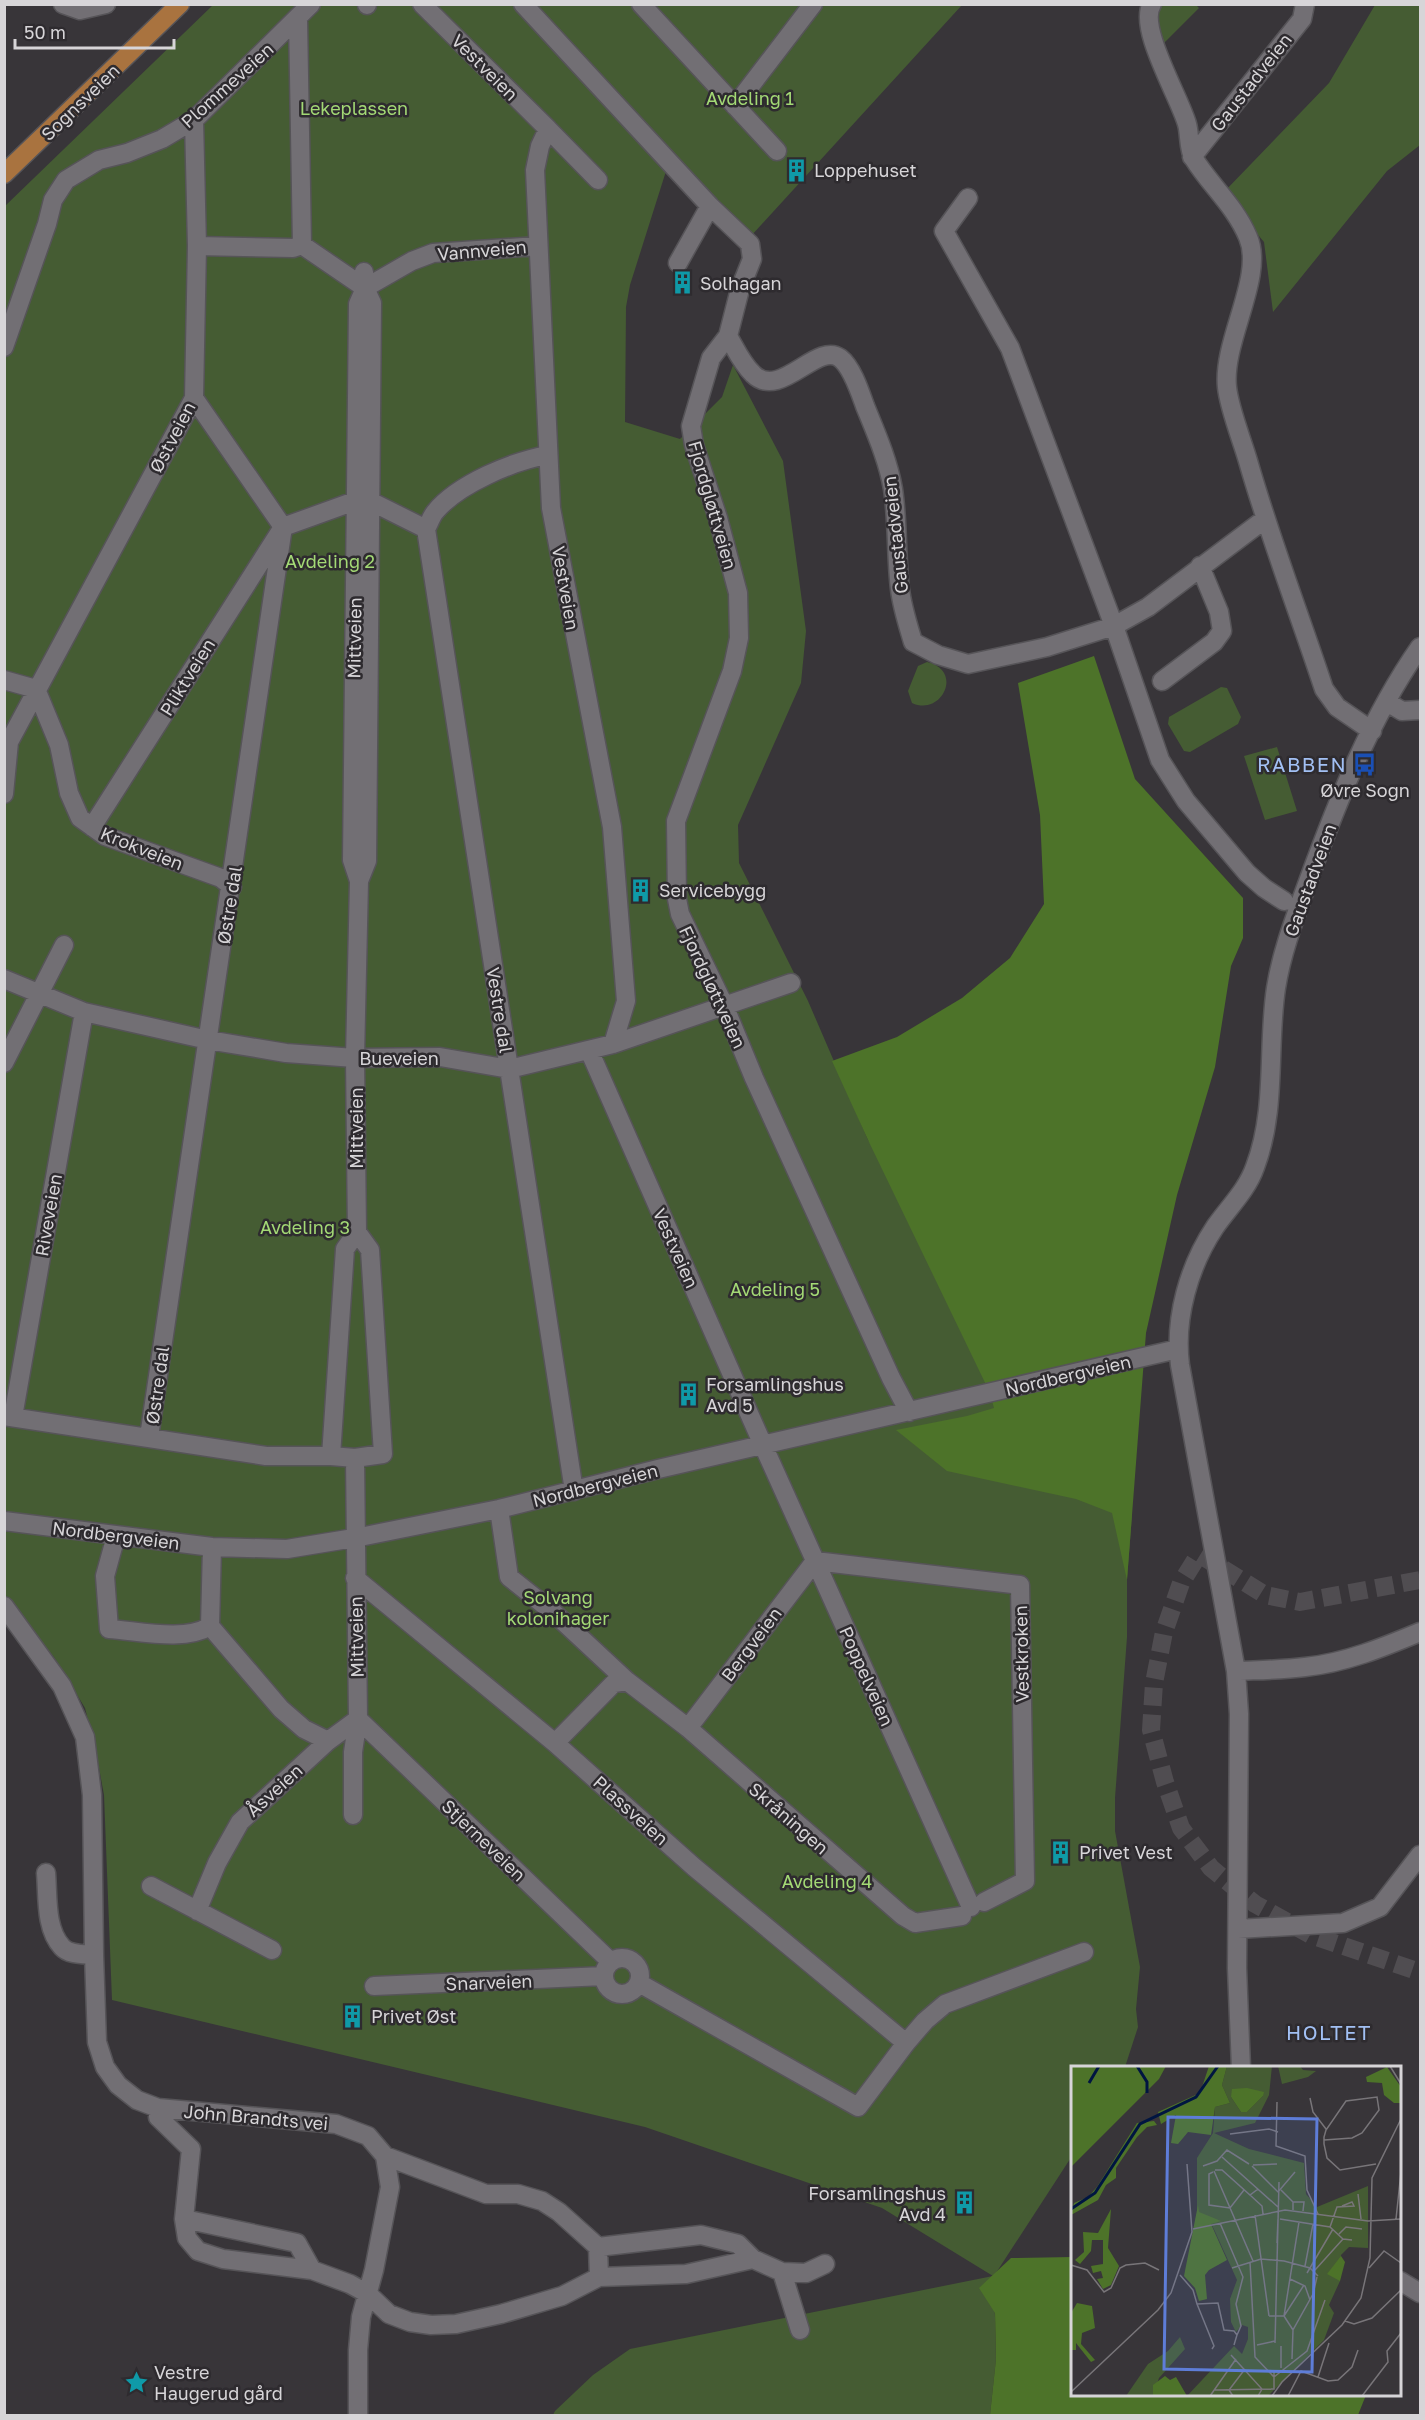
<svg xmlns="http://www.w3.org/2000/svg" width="1425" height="2420" viewBox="0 0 1425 2420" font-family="'Golos Text',sans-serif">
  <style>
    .green { fill: #455c33 }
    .forest { fill: #4d7329 }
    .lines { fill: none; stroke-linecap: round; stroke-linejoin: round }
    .minor-tunnel { stroke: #504d51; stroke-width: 18; stroke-dasharray: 18 9; stroke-linecap: butt }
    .minor-casing { stroke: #565458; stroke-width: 21 }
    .major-casing { stroke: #565458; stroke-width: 21 }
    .minor { stroke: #726f74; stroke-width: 18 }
    .major { stroke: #a9733f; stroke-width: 18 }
    .labels { text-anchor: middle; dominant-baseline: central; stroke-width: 5; stroke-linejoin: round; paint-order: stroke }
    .street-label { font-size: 18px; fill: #d7d5d8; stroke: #2e2b2f }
    .park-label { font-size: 18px; fill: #a3d975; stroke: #2e2b2f }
    .poi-label { font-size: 18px; fill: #d7d5d8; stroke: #2e2b2f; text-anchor: start }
    .neighbourhood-label { font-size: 20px; letter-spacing: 1.5px; fill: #a2c0f4; stroke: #2e2b2f }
    .inset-river { fill: none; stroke: #001541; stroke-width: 3 }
    .inset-road { fill: none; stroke: #787579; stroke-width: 1.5 }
    .view { fill: #5e7dd8; fill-opacity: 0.15; stroke: #5e7dd8; stroke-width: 3 }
    .inset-edge { fill: none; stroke: #d7d5d8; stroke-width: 3 }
  </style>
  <rect width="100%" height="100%" fill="#383539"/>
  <!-- green -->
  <path class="green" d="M213,5H962L751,236L677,158L667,168L630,285L626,307L625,422L680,439L722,397L733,365L783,461L806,631L801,683L738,825L739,863L808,1001L868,1140L1132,1515L1127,1580V1637L1115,1798V1831L1140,1967L1136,2009L1138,2027L1125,2067L1072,2068V2156L994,2276L996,2359L990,2415H553L555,2411L593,2375L630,2349L993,2276L882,2208L645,2127L112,2000L104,1795L96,1752L85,1708L54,1657L5,1601L4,207Z
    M1153,5H1196L1199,8L1157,50Z
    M1375,5H1420V145L1387,171L1273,312L1264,242L1223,193L1329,83Z
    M927,662C964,670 942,717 912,703L908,691L918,666Z
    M1221,687L1227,688L1241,717L1238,724L1190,752L1184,751L1168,724L1169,717Z
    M1277,747L1297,811L1265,820L1244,756Z"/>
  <!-- forest -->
  <path class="forest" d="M1094,656L1135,779L1243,898V938L1231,966L1215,1067L1177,1195L1146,1333L1127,1580L1112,1513L1076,1499L947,1471L896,1430L967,1416L994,1408L990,1393L868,1140L832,1061L897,1037L962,998L1010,958L1044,904L1040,815L1018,683Z
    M1072,2257V2394L1366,2395L1358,2415H990L996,2359L995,2313L979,2288L1011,2258Z"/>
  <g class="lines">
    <!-- minor-tunnel -->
    <path class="minor-tunnel" d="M1420,1580L1300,1602L1265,1595L1199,1554L1181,1583L1164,1632L1154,1683L1151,1730L1165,1782L1181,1828L1211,1868L1255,1904L1311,1935L1420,1972"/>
    <defs>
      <path id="minor" d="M63,4L80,10L106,4
        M367,4V5
        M422,4L548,129L540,146L535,170L551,508L612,827L626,1001L613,1044
        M523,4L710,206L750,244L752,259L740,289L728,336C735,348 742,364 753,374C780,401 817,341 840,358C852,367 860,392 865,406C876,433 888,460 893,489C898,522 896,556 900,589C902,607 908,625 913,642L938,655L968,664L1047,647L1114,626L1160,760L1186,801L1247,873L1264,888L1284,901
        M641,4L777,151
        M1152,4C1137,27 1180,98 1187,124C1190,134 1188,149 1194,159C1211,186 1235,206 1248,237C1265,276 1222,341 1227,387C1229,408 1242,440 1248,461C1270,538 1299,613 1324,689L1337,707L1372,731
        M298,19L302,245
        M735,106L813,4
        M548,129L598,180
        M1192,157L1302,19L1305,4
        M968,198L944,231L1010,348L1114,626L1148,607L1265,519
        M197,246L293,248L302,245L365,288
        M678,263L710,206
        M365,288L412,261L433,253L538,246
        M728,336L711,358L691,426L694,445L718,518L738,593L739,638L732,671L676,821L677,899L680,914L724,1005L754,1078L891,1378L909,1412
        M4,347L47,224L53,200L66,180L99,160L127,153L162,139L194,120L311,4
        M426,529L574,1491
        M426,529C429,524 431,517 435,512C458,484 513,461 548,455
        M4,680L36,689
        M1162,681L1214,642L1222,631L1219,612L1200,566
        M36,689L59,745L69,793L80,818L105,836L221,878L232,887
        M1387,702L1402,711L1420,710
        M4,794L9,742L194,398L197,246L194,120
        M92,827L283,527L355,501H370L426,529
        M359,881L367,861L372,303L365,288
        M4,979L84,1012L208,1040L286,1053L355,1058L440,1057L509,1069L613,1044L791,983
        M589,1050L763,1445L971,1907
        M4,1063L64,945
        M4,1416L266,1456H331
        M13,1417L84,1012
        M149,1437L283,527L194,398
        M355,1458L383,1454L370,1250L357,1232
        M499,1509L509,1577L554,1613L627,1681
        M4,1521L212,1547L287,1549L360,1537L499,1509L658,1469L1178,1349
        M116,1536L105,1576L109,1629C139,1631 185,1642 210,1626
        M212,1547L210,1626L281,1709L304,1729L328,1741
        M355,1578L555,1743L694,1867L906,2043
        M4,1606L62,1686L85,1737L92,1795L94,1955L97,2042L105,2067L118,2085L137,2100L158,2108L336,2124L368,2136L385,2156L390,2187L374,2270L361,2317L358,2350V2416
        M1236,1671C1259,1670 1282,1670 1305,1667C1345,1663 1384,1647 1420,1632
        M688,1728L815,1561L1020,1585L1025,1881L984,1902
        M555,1743L614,1683L627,1681L688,1728L903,1916L915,1923L962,1916
        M353,1815V1752L358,1719L355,1458L331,1456L345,1249L357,1232L355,1058L359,881L352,860L358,304L365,288L364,272
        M46,1873C48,1896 45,1929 62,1947C69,1955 83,1954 94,1955
        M151,1886L272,1950
        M197,1911L217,1863L240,1822L328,1741L358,1719L611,1962
        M1238,1929L1343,1923L1380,1907L1420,1855
        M604 1976a18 18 0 1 1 36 0a18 18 0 1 1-36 0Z
        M639,1983L858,2107L906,2043L925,2021L945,2004L1084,1952
        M374,1986L604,1976
        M1241,2068L1237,1968L1239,1714L1236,1671L1180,1365C1174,1318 1189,1266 1215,1227C1229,1207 1247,1190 1255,1167C1277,1109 1267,1047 1276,988C1282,950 1296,915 1309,879C1338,800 1371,717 1420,647
        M158,2108V2117L191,2149L184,2219L187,2238L198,2251L223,2259L312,2270L350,2284L368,2294L389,2314L410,2322L431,2325L456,2324L501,2314L562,2296L599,2277L686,2274L753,2259L782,2272L806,2273L825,2264
        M385,2156L486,2194H518L542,2201L559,2212L598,2247L599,2277
        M184,2219L297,2243L312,2270
        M598,2247L701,2235L738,2244L753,2259
        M782,2272L800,2330
        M1400,2281L1420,2293"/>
      <path id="major" d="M4,174L180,4"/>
    </defs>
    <!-- minor casing -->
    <use href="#minor" class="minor-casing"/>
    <!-- major casing -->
    <use href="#major" class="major-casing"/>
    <!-- minor -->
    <use href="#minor" class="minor"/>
    <!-- major -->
    <use href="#major" class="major"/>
  </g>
  <!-- icons -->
  <defs>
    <symbol id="building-bare" viewBox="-9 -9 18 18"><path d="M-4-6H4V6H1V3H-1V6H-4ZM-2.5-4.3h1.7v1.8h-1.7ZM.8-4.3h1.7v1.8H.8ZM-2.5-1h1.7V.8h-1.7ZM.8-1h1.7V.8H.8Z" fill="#0f9aa8" stroke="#2e2b2f" stroke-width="2.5" paint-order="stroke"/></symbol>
    <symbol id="bus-bare" viewBox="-9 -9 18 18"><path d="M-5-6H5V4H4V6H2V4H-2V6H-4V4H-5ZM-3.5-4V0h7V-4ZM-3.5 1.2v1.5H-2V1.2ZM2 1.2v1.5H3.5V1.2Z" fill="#1a4fb4" stroke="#2e2b2f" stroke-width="2.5" paint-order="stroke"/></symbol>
    <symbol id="sight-bare" viewBox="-9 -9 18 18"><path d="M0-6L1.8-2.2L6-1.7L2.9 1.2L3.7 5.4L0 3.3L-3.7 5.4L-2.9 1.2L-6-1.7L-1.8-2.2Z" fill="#0f9aa8" stroke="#2e2b2f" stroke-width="2.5" paint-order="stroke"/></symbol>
  </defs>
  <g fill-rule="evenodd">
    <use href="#building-bare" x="780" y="154" width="33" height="33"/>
    <use href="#building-bare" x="666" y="266" width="33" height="33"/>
    <use href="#bus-bare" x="1348" y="748" width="33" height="33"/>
    <use href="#building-bare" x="624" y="874" width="33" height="33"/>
    <use href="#building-bare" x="672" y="1378" width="33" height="33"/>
    <use href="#building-bare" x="1044" y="1836" width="33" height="33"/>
    <use href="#building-bare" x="336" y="2000" width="33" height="33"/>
    <use href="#building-bare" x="948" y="2186" width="33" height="33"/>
    <use href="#sight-bare" x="120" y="2366" width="33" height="33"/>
  </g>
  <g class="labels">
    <!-- street labels -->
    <g class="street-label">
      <text transform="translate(485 67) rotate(45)">Vestveien</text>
      <text transform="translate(1251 82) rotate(-52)">Gaustadveien</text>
      <text transform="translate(227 85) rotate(-42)">Plommeveien</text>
      <text transform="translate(80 102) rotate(-44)">Sognsveien</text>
      <text transform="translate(482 250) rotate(-5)">Vannveien</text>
      <text transform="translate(172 437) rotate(-62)">Østveien</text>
      <text transform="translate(713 505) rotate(74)">Fjordgløttveien</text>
      <text transform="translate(895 535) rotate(-96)">Gaustadveien</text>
      <text transform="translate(566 588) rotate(80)">Vestveien</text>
      <text transform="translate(354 638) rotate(-89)">Mittveien</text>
      <text transform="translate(187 677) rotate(-58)">Pliktveien</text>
      <text transform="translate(142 848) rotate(22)">Krokveien</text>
      <text transform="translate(1310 880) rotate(-70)">Gaustadveien</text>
      <text transform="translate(229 905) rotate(-81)">Østre dal</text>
      <text transform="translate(713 987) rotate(65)">Fjordgløttveien</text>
      <text transform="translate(500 1010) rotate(81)">Vestre dal</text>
      <text x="399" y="1058">Bueveien</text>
      <text transform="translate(356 1128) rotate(-90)">Mittveien</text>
      <text transform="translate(48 1215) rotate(-80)">Riveveien</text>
      <text transform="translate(676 1248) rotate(66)">Vestveien</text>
      <text transform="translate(1068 1375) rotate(-13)">Nordbergveien</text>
      <text transform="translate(157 1385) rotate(-82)">Østre dal</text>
      <text transform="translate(595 1485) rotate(-14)">Nordbergveien</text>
      <text transform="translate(116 1535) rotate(7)">Nordbergveien</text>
      <text transform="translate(356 1637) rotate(-91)">Mittveien</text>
      <text transform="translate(751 1644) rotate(-53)">Bergveien</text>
      <text transform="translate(1021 1654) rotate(-91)">Vestkroken</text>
      <text transform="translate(867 1676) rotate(66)">Poppelveien</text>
      <text transform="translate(274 1790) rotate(-42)">Åsveien</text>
      <text transform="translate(631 1810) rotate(42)">Plassveien</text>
      <text transform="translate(789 1818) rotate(41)">Skråningen</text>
      <text transform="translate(484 1840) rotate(44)">Stjerneveien</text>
      <text transform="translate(489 1982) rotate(-2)">Snarveien</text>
      <text transform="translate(256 2117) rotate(5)">John Brandts vei</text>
    </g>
    <!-- park labels -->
    <g class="park-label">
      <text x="750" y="98">Avdeling 1</text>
      <text x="354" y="108">Lekeplassen</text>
      <text x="330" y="561">Avdeling 2</text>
      <text x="305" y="1227">Avdeling 3</text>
      <text x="775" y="1289">Avdeling 5</text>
      <text x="558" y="1597">Solvang<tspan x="558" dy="21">kolonihager</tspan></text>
      <text x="827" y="1881">Avdeling 4</text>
    </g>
    <!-- poi labels -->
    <g class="poi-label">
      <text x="814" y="170">Loppehuset</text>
      <text x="700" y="283">Solhagan</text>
      <text x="1365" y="790" text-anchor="middle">Øvre Sogn</text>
      <text x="659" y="890">Servicebygg</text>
      <text x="706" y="1384">Forsamlingshus<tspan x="706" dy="21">Avd 5</tspan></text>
      <text x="1079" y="1852">Privet Vest</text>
      <text x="371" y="2016">Privet Øst</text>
      <text x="946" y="2193" text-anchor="end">Forsamlingshus<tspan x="946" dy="21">Avd 4</tspan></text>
      <text x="154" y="2372">Vestre<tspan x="154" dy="21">Haugerud gård</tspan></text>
    </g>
    <!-- neighbourhood labels -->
    <g class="neighbourhood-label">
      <text x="1302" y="764">RABBEN</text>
      <text x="1329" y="2032">HOLTET</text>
    </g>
  </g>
  <!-- overview -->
  <g transform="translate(1071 2066)">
    <rect width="330" height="330" fill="#383539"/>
    <path d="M156,0H201L198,29L184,57L143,67L178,83L233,97L235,128L246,141L297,120V182L278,181L270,189L269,215L258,239L263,247L253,274L197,330H116L163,280L171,288L177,273V261L171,259L165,266L160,256L159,233L166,214L141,159L126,146V92L142,67L144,41L159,37L151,19ZM192,30L176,46H170L160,31ZM207,0H229L232,4L245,5L237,11L211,18ZM109,271L114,283L88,312L82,330H55L77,298L97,285Z" fill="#455c33" fill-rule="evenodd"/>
    <path d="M0,0H95L88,13L0,101ZM138,0H156L151,19L159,37L144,41L140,69L117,66L107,78L100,77L105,49L90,58L87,46L129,27ZM316,1L330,21V37H323L313,29L311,17L296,16L295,11ZM176,22L193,26L192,30L176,46H170L160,31L161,23ZM83,55L86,59L76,61L66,71L45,102V112L35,119L27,134L0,149L3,137L17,131L26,121L66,57ZM127,139L128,146L150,155L140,158L156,194L138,204L134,209L136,233L128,235L124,222L113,210ZM40,143L37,182L48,200L40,219L32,223L26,213L32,212L30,205L22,207L20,200L32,198V174H21L20,185L9,198L4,194L13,186L12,166L27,167ZM270,190L274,196L269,215L256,208ZM6,237L21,240L24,262L11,267L10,278L24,294L20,296L5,277V284H0V247ZM94,310L99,314L105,311L116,330H82V319Z" fill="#4d7329"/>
    <path class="inset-river" d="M66,0L76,16V27M18,17L28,0M0,143L24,127L69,58L125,31L147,0"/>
    <path class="inset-road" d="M319,0L330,18M239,32L242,46L255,63M206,36L205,80L234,90L236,124L247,148M159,68L198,63L207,66M253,74L281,72L291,67L308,44L306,31L275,35L255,64L253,71V78L256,92L269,104L305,98M151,91L207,141M182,99L206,98M132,100L146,95L156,84L178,98M181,100L207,126L224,106M144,104H151L179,129L187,123M143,105L182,195M142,106L138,108V139L159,142L173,124M210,124L222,136V144M287,128L290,153M179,129L191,140L192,148M222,136H233L232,145M184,149L198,250M209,153L259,161L272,173L281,174M325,153L330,106M149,157L172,211L165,238L170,260L166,269M259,161L266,141L283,140L281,136L271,140M122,163L214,144L297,155L330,153M268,168L275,161L291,163M206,177L207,153M179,196L184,291L203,311M0,199L16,204L33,226L40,222L49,202L55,199L74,197L88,204M234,200L242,158M161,202L190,193L213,195L239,202L247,210M298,202L313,185L330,197M244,204L272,173M236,207L262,163M109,209L122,224L126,238L147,237L153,264L163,265L166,269L163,279M219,213L234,220L239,234M126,238L143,280L141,283M198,250H213L233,219M274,255L283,258L301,252L330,224M222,264L213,250L228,156M204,277L208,116M186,279L204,275M160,289L191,323L187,330M221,293L222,264L242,228L246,211M210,302V280M203,311L236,285L254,234M247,311L258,277M143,324L203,323V305M0,326L87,244L100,227L121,166L116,98M139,330L165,293M162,330L158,324L174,303M201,330L211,316L271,259L290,232L299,192L301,112L330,53M217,330L230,305L257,315L267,314L281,301L287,284M291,330L317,296L316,285L330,267"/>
    <path class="view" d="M97,51L246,53L241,306L93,303Z"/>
    <rect width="330" height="330" class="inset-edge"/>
  </g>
  <!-- border -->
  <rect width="1425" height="2420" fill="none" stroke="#d7d5d8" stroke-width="12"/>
  <!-- scale -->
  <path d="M15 39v9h159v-9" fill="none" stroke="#d7d5d8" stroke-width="3"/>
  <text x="24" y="39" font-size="18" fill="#d7d5d8" stroke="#2e2b2f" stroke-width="4.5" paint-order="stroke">50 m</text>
</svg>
